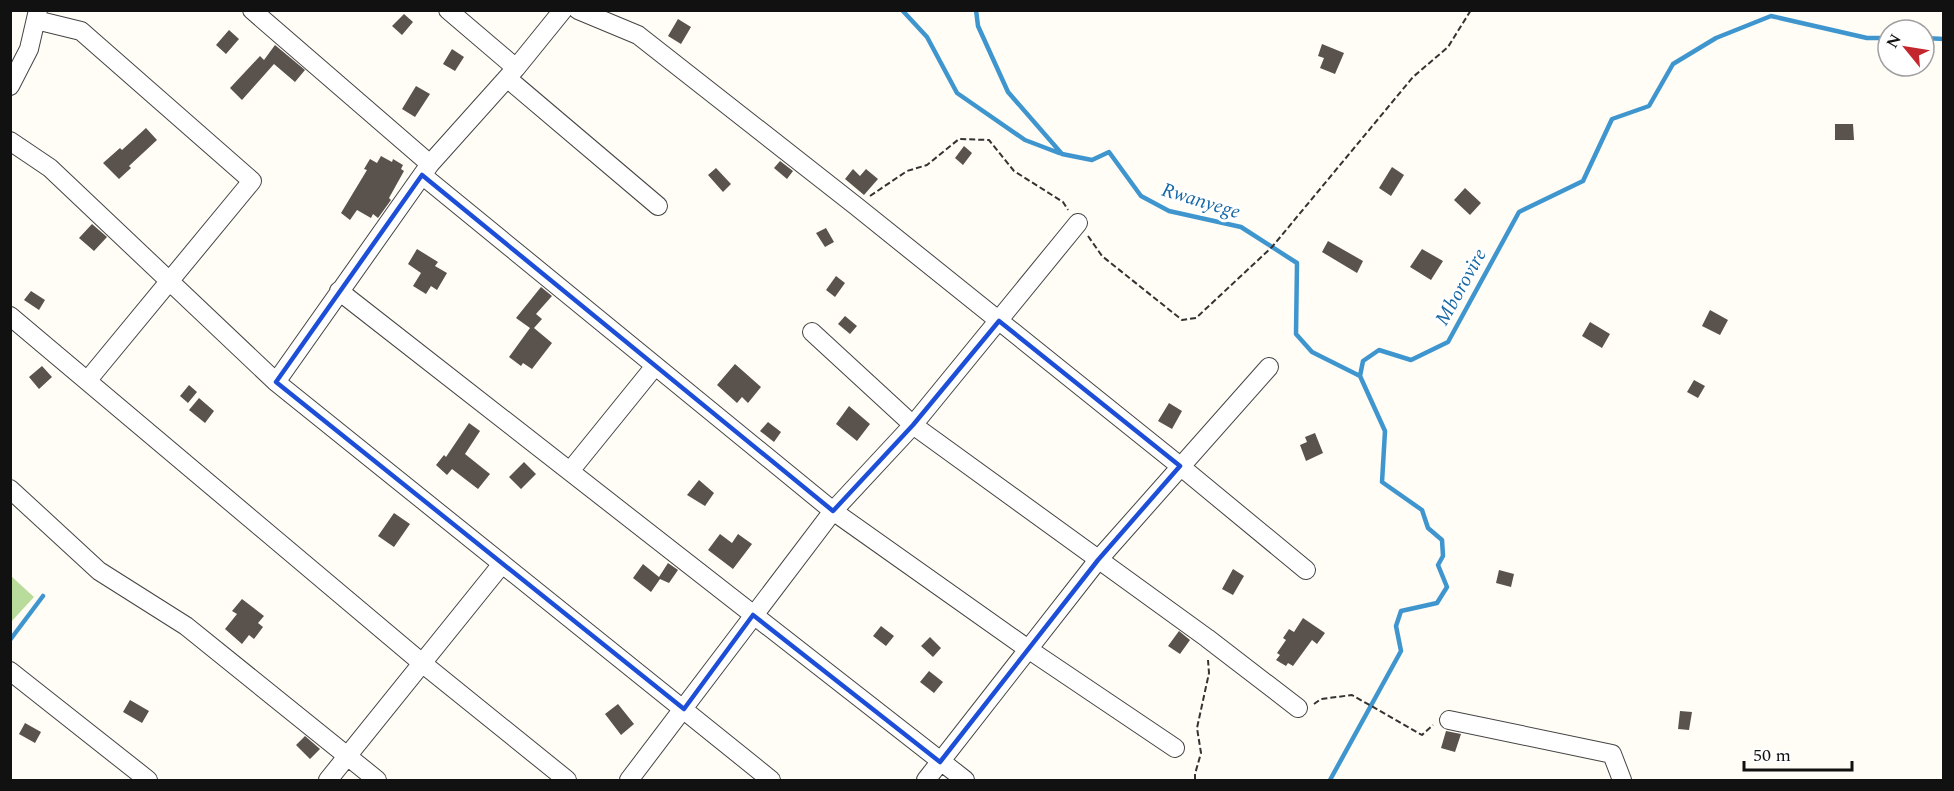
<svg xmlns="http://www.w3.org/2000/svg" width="1954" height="791" viewBox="0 0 1954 791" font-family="Spectral,serif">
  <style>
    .forest { fill: #b9dc9c }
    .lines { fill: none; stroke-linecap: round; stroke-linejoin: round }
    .stream { stroke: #3f96cf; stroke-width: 4.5 }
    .building { fill: #5a524d }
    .minor-casing { stroke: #444; stroke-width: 20 }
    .path { stroke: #333; stroke-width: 2; stroke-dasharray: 6 3; stroke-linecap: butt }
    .minor { stroke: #fff; stroke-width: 18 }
    .marked { fill: none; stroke: #1d4ed8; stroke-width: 4.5; stroke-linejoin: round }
    .labels { text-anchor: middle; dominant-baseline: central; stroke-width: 6; stroke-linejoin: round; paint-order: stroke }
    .water-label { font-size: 20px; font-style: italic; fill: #1768a6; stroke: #fff }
  </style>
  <rect width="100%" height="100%" fill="#fffdf5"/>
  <!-- forest -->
  <path class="forest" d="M11,576L34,597L11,622Z"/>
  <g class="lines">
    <!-- stream -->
    <path class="stream" d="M902,10L927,37L957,93L1025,140L1059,153
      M976,10L978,26L1008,92L1062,154L1092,160L1109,152L1141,196L1169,211L1241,227L1297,263L1296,334L1312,352L1360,376
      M1924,38L1944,39
      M10,640L43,596
      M1330,780L1401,651L1396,626L1401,611L1437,603L1447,587L1438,565L1443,556L1442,540L1428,528L1422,510L1382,482L1385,431L1360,376L1363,361L1379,350L1411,360L1448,342L1519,212L1583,181L1612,119L1649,106L1673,64L1716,38L1771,16L1867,38H1888"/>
  </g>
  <!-- building -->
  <path class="building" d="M404,14L413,22L402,35L392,26Z
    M678,19L691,27L681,44L668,36Z
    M229,30L239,39L226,54L216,45Z
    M1322,44L1344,53L1335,74L1320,68L1324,58L1318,56Z
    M275,45L305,70L295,82L274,64L242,100L230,88L260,56L264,60Z
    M452,49L464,57L455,71L443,64Z
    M416,86L430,94L415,117L402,109Z
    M1835,124H1853L1854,140H1835Z
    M146,128L157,140L129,166L131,168L119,179L103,163L120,148L122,150Z
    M964,146L972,153L963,165L955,158Z
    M381,156L392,162L393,159L403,165L401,169L404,171L389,198L391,200L378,218L373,214L371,218L357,210L350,220L341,213L367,170L364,169L370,159L377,163Z
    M780,161L793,171L787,179L774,168Z
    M1392,167L1404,175L1391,196L1379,188Z
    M716,168L731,184L723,192L708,175Z
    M853,169L860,176L866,169L878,179L864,195L845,179Z
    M1465,188L1481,203L1470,215L1454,200Z
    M92,224L107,237L94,251L79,238Z
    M826,228L834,242L825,247L816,233Z
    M1328,241L1363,261L1357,273L1322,252Z
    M417,249L438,262L435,266L447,273L437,290L431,286L426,294L413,286L421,273L408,264Z
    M1422,249L1443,261L1431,280L1410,267Z
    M836,276L845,283L835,297L826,290Z
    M541,287L552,296L536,314L542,319L534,328L552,343L532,369L523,363L521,366L509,357L530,328L516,318Z
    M31,291L45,300L39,310L24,300Z
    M1710,310L1728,320L1720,335L1702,326Z
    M845,316L857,326L850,334L838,324Z
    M1590,322L1610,334L1602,348L1582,336Z
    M735,364L761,387L748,403L742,397L737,403L717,385Z
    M42,366L52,377L39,389L29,377Z
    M1694,380L1705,386L1698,398L1687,392Z
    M189,385L197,392L188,403L180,396Z
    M199,398L214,411L205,423L189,410Z
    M1169,403L1182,411L1172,429L1158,421Z
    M849,406L870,424L857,441L836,424Z
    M768,422L781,432L774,442L760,431Z
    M469,423L480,431L465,454L490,474L478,489L452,469L447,475L436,465L444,455L446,457Z
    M1315,433L1323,453L1306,461L1300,445L1307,442L1305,437Z
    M524,462L536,474L521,489L509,477Z
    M699,480L714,493L705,506L687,495Z
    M394,513L410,524L394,547L378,536Z
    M720,534L732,543L738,534L752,544L733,569L708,550Z
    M668,563L678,570L669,583L660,579L651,592L633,578L643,564L659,577Z
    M1233,569L1244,576L1233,595L1222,589Z
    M1499,570L1514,574L1511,587L1496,583Z
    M242,599L264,616L258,623L263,627L254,639L249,635L242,644L225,629L237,614L232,611Z
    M1303,618L1325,633L1317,644L1312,640L1293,666L1288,663L1286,666L1276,660L1280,655L1277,653L1286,640L1283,638L1289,629L1294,632Z
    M881,626L894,636L886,646L873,636Z
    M1179,631L1190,640L1180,654L1168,646Z
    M930,637L941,648L933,657L921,646Z
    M929,671L943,682L934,693L920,682Z
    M130,700L149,711L142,723L123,712Z
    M618,704L634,724L621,735L605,714Z
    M1680,711L1692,712L1689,730L1678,729Z
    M25,723L41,732L35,743L19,734Z
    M1446,731L1461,734L1455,752L1441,748Z
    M305,736L320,749L310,759L296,745Z"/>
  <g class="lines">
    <defs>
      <path id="minor" d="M252,10L430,164
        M448,10L516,68
        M578,10L638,35L856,206L1180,466L1306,570
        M36,20L81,31L252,181L87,381
        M507,78L658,206
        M10,86L29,49L38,10
        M10,141L50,168L276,382L771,780
        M422,175L833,511L1028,649L1175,748
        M339,291L965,780
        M10,316L422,663L567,780
        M812,332L913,425L1207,638L1298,708
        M276,382L430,164L516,68L563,10
        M570,471L655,366
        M10,489L99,571L186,626L377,780
        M10,671L148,780
        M1449,720L1612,754L1622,780
        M328,780L502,564
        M629,780L833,511L913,425L1078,223
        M926,780L1098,560L1269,367"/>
    </defs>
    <!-- minor casing -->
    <use href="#minor" class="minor-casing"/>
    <!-- path -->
    <path class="path" d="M870,196L907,171L927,165L959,139L989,140L1014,171L1063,202L1068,210
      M1088,236L1102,256L1182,320L1196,318L1272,247L1413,77L1448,47L1471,10
      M1314,704L1321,699L1352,695L1422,735L1433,725
      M1195,780V774L1201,753L1197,728L1209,673L1208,660"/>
    <!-- minor -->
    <use href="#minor" class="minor"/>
  </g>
  <!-- marked area -->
  <path class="marked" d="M422,175L833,511L913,425L999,321L1180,466L1098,560L940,762L753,615L684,709L276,382Z"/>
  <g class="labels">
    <!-- water labels -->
    <g class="water-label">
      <text transform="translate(1201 201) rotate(17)">Rwanyege</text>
      <text transform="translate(1461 287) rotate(-61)">Mborovire</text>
    </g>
  </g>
  <!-- border -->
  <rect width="1954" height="791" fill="none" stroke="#111111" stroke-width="24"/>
  <!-- north arrow -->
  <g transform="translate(1906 48) rotate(300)"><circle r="28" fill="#ffffff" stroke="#a0a0a0" stroke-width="1.5"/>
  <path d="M0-4.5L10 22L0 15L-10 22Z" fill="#c4262e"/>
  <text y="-9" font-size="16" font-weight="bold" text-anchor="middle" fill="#111111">N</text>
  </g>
  <!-- scale -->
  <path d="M1744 761v9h108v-9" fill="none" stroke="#111111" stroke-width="3"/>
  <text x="1753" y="761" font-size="18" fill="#111111" stroke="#ffffff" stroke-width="4.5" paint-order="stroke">50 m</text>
</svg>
